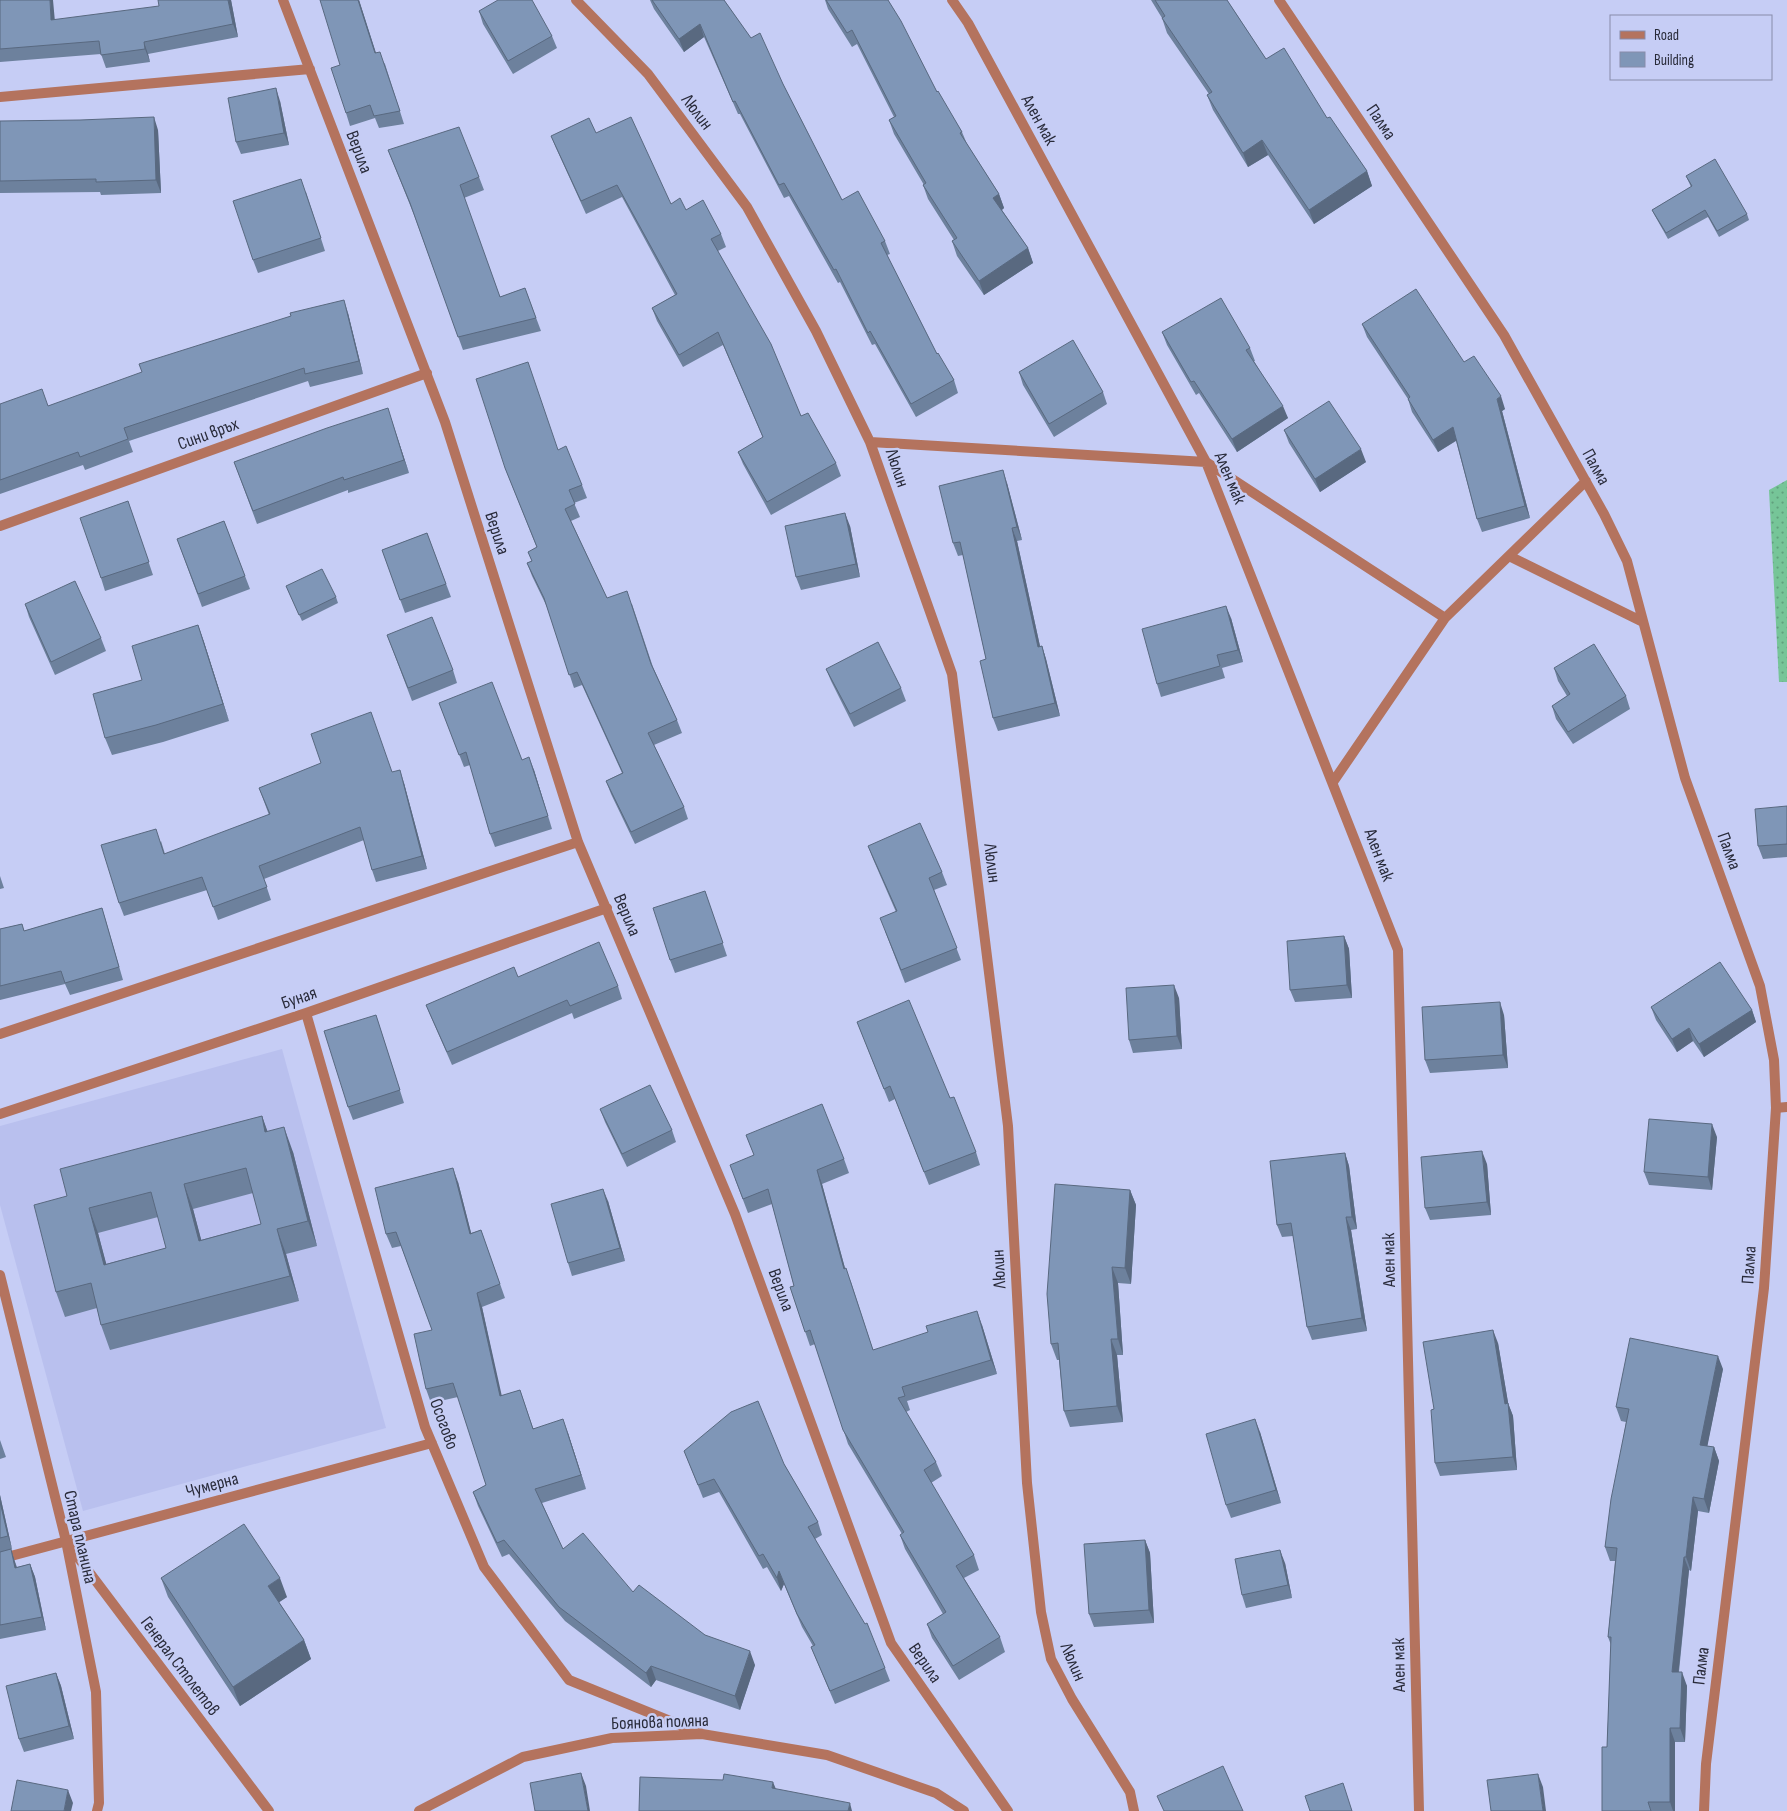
<svg xmlns="http://www.w3.org/2000/svg" width="1787" height="1811" viewBox="0 0 1787 1811" font-family="'Sofia Sans Condensed',sans-serif">
  <style>
    .built { fill: #b9c0ee }
    .grass { fill: url(#grass-dots) }
    .lines { fill: none; stroke-linecap: round; stroke-linejoin: round }
    .service { stroke: #b4735e; stroke-width: 10 }
    .minor { stroke: #b4735e; stroke-width: 10 }
    .wall { fill: #6d819d; fill-rule: evenodd }
    .shaded-wall { fill: #596980 }
    .building { fill: #7f96b7; stroke: #596980; fill-rule: evenodd }
    .labels { text-anchor: middle; dominant-baseline: central; stroke-width: 5; stroke-linejoin: round; paint-order: stroke }
    .street-label { font-size: 18px; fill: #292b3a; stroke: #c6cdf5 }
  </style>
  <defs>
    <pattern id="grass-dots" width="8" height="8" patternUnits="userSpaceOnUse" patternTransform="scale(1.25)"><rect width="8" height="8" fill="#76c598"/><path d="M2 2h.1M6 6h.1" fill="none" stroke="#61a07d" stroke-width="1.8" stroke-linecap="round"/></pattern>
  </defs>
  <rect width="100%" height="100%" fill="#c6cdf5"/>
  <!-- built -->
  <path class="built" d="M282,1049L386,1428L83,1511L0,1205V1126Z"/>
  <!-- grass -->
  <path class="grass" d="M1787,480V682H1779L1769,490Z"/>
  <g class="lines">
    <!-- service -->
    <path class="service" d="M1776,1108L1787,1107"/>
    <!-- minor -->
    <path class="minor" d="M283,0L445,422L578,842L735,1214L891,1643L1008,1811
      M576,0L648,74L747,207L816,331L870,442L952,674L1008,1126L1027,1483L1041,1612L1051,1659L1072,1699L1130,1792L1134,1811
      M952,0L968,23L1206,462L1398,950L1419,1811
      M1279,0L1504,335L1604,514L1627,561L1685,778L1760,986L1774,1060L1776,1108L1764,1288L1706,1764L1704,1811
      M0,97L310,69
      M870,442L1206,462L1445,618
      M0,526L427,373
      M1509,556L1643,622
      M1333,782L1445,618L1586,481
      M306,1013L425,1427L484,1567L569,1680L702,1734
      M0,1034L578,842
      M0,1114L306,1013L607,908
      M0,1275L66,1541L96,1692L99,1803L97,1811
      M68,1544L269,1811
      M0,1559L432,1443
      M419,1811L523,1757L612,1738L702,1734L827,1755L936,1793L964,1811"/>
  </g>
  <!-- wall -->
  <path class="wall" d="M0,0L55,20L231,0L238,37L148,54L150,62L106,68L101,54L0,62Z
    M359,0L376,53L385,64L404,124L379,128L375,118L350,126L346,113L340,65Z
    M650,0H724L783,84L842,200L885,241L890,254L887,255L937,354L954,380L958,393L916,417L875,344L872,345L840,282L838,283L789,196L784,198L740,114H738L704,37L684,52L654,9Z
    M825,0H888L937,92L962,132L967,144L999,194L1004,208L1002,210L1028,248L1033,263L984,295L957,256L952,241L954,240L928,199L923,185H924L894,134L889,120L894,117L857,44L852,47L828,9Z
    M1151,0H1227L1266,59L1327,118L1367,171L1372,186L1314,224L1268,155L1248,167L1213,110L1207,95L1209,94L1167,33L1162,18Z
    M479,11L552,36L557,48L513,74L483,24Z
    M280,101L289,145L241,154L236,142Z
    M0,121L158,130L161,193L101,195L100,192L0,193Z
    M596,133L671,204L686,210L721,234L726,247L718,251L801,416L836,463L841,476L771,515L743,464L738,452L763,438L723,345L683,367L657,321L652,308L675,295L622,197L586,214L556,148L551,136Z
    M388,150L479,177L484,190L464,198L500,297L525,288L541,331L463,350L414,215Z
    M1686,176L1747,214L1749,220L1719,237L1708,217L1668,239L1655,216L1652,210L1691,187Z
    M306,192L325,251L258,273L253,260Z
    M348,313L363,374L310,387L308,381L129,441L133,452L85,470L83,465L0,494V404L48,406Z
    M1362,324L1464,362L1505,409L1502,411L1530,518L1482,532L1477,519L1456,441L1438,452L1412,412L1408,399L1367,337Z
    M1162,332L1250,348L1255,361H1254L1288,418L1237,452L1199,393L1196,395L1167,345Z
    M1019,372L1103,392L1107,404L1054,437L1023,385Z
    M392,421L409,473L348,493V490L257,524L234,462Z
    M1284,430L1366,462L1320,492L1289,443Z
    M558,450L582,485L587,498L574,503L580,517L571,521L607,598L632,604L653,667L677,720L682,733L654,745L684,807L688,819L635,844L611,794L606,781L622,773L582,685L574,688L547,607L532,576L527,563L532,561L528,552L537,548L505,468Z
    M1007,483L1022,540L1017,541L1040,646H1042L1046,659L1060,716L998,731L993,718L986,659L963,555L958,556L953,543Z
    M128,501L153,575L105,591L101,578Z
    M224,521L250,589L202,607L177,539Z
    M850,526L860,577L801,590L796,577Z
    M427,533L451,597L405,613L382,550Z
    M286,586L336,597L338,603L302,621Z
    M25,604L101,638L106,651L55,675L29,617Z
    M1231,618L1243,662L1222,668L1225,678L1161,697L1157,684Z
    M198,625L204,642L229,721L163,742L112,755L105,738Z
    M387,635L453,670L457,683L412,701Z
    M1554,668L1626,696L1630,709L1573,744L1556,719L1552,706L1567,696L1558,681Z
    M826,669L901,688L906,701L854,727L831,681Z
    M439,703L522,760L534,770L552,829L495,847L490,834L470,765L464,767Z
    M392,772L404,783L427,869L376,882L372,870L364,840L264,879L271,900L218,920L207,890L124,916L119,903L161,841L165,854L269,815L259,788Z
    M1787,806V857L1763,859L1758,846Z
    M868,846L942,872L947,885L934,890L961,960L905,983L885,931L896,912L873,859Z
    M0,876L4,888L0,889Z
    M705,891L727,956L675,973L670,960Z
    M102,908L106,921L123,980L70,995L65,984L0,1000V929L22,924L24,931Z
    M1344,936L1349,949L1352,998L1295,1002L1290,990Z
    M518,977L618,986L622,999L574,1019L572,1013L452,1065L431,1017L426,1005Z
    M1179,998L1182,1049L1133,1053L1129,1040Z
    M1651,1007L1752,1010L1756,1022L1704,1057L1693,1041L1677,1052L1656,1020Z
    M376,1015L404,1103L353,1120L348,1107Z
    M1504,1015L1508,1068L1430,1073L1425,1060Z
    M857,1022L950,1098L976,1152L980,1165L929,1185L895,1099L889,1102Z
    M600,1109L672,1130L676,1142L627,1167L605,1122Z
    M262,1116L267,1131L293,1152L317,1246L286,1254L299,1301L110,1350L101,1325L97,1308L65,1317L56,1292L67,1196ZM253,1193L261,1224L201,1240L193,1209ZM158,1217L166,1248L106,1264L98,1233Z
    M746,1135L844,1159L849,1173L822,1184L845,1268L851,1282L873,1350L982,1325L997,1374L907,1401L910,1410L906,1412L936,1462L942,1476L931,1483L974,1555L979,1570L964,1578L1000,1637L1005,1652L959,1680L932,1638L927,1624L943,1614L905,1549L900,1535L902,1534L848,1444L815,1344L810,1346L790,1287L794,1286L772,1204L748,1213L735,1179L754,1155Z
    M1717,1137L1712,1190L1649,1185L1644,1172Z
    M1345,1153L1349,1166L1357,1229L1351,1230L1367,1331L1312,1340L1307,1327L1293,1236L1282,1237L1277,1225Z
    M1487,1164L1491,1215L1430,1220L1425,1208Z
    M458,1182L471,1233L481,1230L505,1298L482,1307L501,1396L520,1390L533,1428L568,1433L586,1489L542,1503L563,1549L633,1592L755,1665L740,1710L656,1680L651,1687L565,1621L509,1554L502,1557L478,1506L473,1492L486,1485L458,1397L431,1403L426,1389L432,1330L401,1246L392,1248L386,1234Z
    M1130,1190L1136,1205L1131,1284L1118,1283L1123,1355H1117L1123,1422L1070,1427L1064,1411L1059,1360H1057L1051,1344Z
    M608,1201L625,1261L572,1276L568,1263Z
    M1498,1343L1508,1403L1513,1416L1517,1470L1440,1476L1435,1463L1434,1409Z
    M1723,1369L1707,1446L1714,1447L1719,1461L1709,1513L1698,1511L1691,1571L1689,1570L1679,1672L1687,1686L1685,1742H1675V1811H1602L1607,1747L1611,1645L1608,1637L1615,1561H1610L1605,1547L1626,1422L1621,1421L1616,1407Z
    M1260,1432L1281,1503L1231,1518L1226,1505Z
    M0,1440L6,1457L0,1459Z
    M684,1451L784,1464L818,1522L822,1535L815,1539L885,1668L890,1681L835,1704L816,1659L811,1647L813,1646L802,1627L784,1584L781,1591L767,1567L763,1569L719,1492L703,1498Z
    M0,1495L12,1549H10L15,1562L17,1567L30,1564L35,1577L46,1630L0,1639Z
    M1145,1540L1150,1553L1154,1623L1094,1627L1089,1614Z
    M1285,1563L1292,1598L1246,1608L1242,1595Z
    M161,1578L287,1597L279,1602L304,1640L311,1659L240,1706L168,1597Z
    M56,1673L61,1686L74,1739L24,1752L19,1739Z"/>
  <!-- shaded-wall -->
  <path class="shaded-wall" d="M50,0H53L56,33L51,20Z
    M228,0H231L238,37L233,24Z
    M358,0H359L380,66L375,53Z
    M700,24L704,37L684,52L679,39Z
    M144,42L148,54L150,62L145,49Z
    M276,88L280,101L289,145L284,133Z
    M154,117L158,130L161,193L156,180Z
    M1262,140L1268,155L1248,167L1243,153Z
    M1367,171L1372,186L1314,224L1309,210Z
    M999,194L1004,208L999,212L993,198Z
    M1028,248L1033,263L984,295L979,281Z
    M344,300L348,313L363,374L359,361Z
    M1501,396L1505,409L1502,411L1530,518L1525,506L1497,399Z
    M1283,406L1288,418L1237,452L1232,439Z
    M388,408L392,421L409,473L404,460Z
    M1453,427L1457,440L1438,452L1433,440Z
    M1361,449L1366,462L1320,492L1315,479Z
    M1003,470L1007,483L1022,540L1017,527Z
    M845,513L850,526L860,577L856,564Z
    M1012,528L1017,541L1043,660L1038,647Z
    M1226,606L1231,618L1243,662L1238,650Z
    M198,625L204,642L229,721L223,704Z
    M1042,646L1046,659L1060,716L1055,703Z
    M529,757L534,770L552,829L548,816Z
    M400,770L404,783L427,869L422,856Z
    M1344,936L1349,949L1352,998L1347,985Z
    M1174,985L1179,998L1182,1049L1177,1036Z
    M1500,1002L1504,1015L1508,1068L1503,1055Z
    M1752,1010L1756,1022L1704,1057L1699,1044Z
    M1689,1028L1693,1041L1677,1052L1672,1039Z
    M262,1116L271,1141L265,1132Z
    M1712,1124L1717,1137L1712,1190L1708,1177Z
    M284,1127L293,1152L317,1246L308,1221Z
    M1482,1151L1487,1164L1491,1215L1487,1202Z
    M1345,1153L1349,1166L1357,1229L1352,1217Z
    M453,1168L458,1182L475,1248L470,1234Z
    M817,1170L822,1184L849,1283L844,1269Z
    M184,1184L193,1209L208,1265L199,1241Z
    M603,1189L608,1201L625,1261L620,1248Z
    M1130,1190L1136,1205L1131,1284L1125,1268Z
    M89,1208L98,1233L113,1289L104,1265Z
    M1346,1217L1351,1230L1367,1331L1362,1318Z
    M277,1229L286,1254L299,1301L290,1276Z
    M1112,1267L1118,1283L1123,1355L1118,1339Z
    M477,1293L482,1307L505,1410L500,1396Z
    M977,1311L982,1325L997,1374L991,1360Z
    M1493,1330L1498,1343L1509,1408L1508,1403L1513,1416L1517,1470L1513,1457L1505,1404Z
    M1111,1339L1117,1355L1123,1422L1117,1406Z
    M1718,1356L1723,1369L1705,1458L1700,1445Z
    M563,1419L568,1433L586,1489L581,1475Z
    M1255,1419L1260,1432L1281,1503L1276,1490Z
    M1714,1447L1719,1461L1709,1513L1704,1499Z
    M0,1495L12,1549L8,1536L0,1502Z
    M1693,1497L1698,1511L1691,1571L1686,1557Z
    M1145,1540L1150,1553L1154,1623L1149,1610Z
    M11,1549L15,1562L20,1580L15,1568Z
    M1280,1550L1285,1563L1292,1598L1288,1585Z
    M1684,1557L1689,1570L1677,1686L1672,1672Z
    M30,1564L35,1577L46,1630L42,1617Z
    M779,1571L784,1584L781,1591L777,1578Z
    M280,1578L287,1597L275,1605L268,1586Z
    M304,1640L311,1659L240,1706L233,1687Z
    M750,1651L755,1665L740,1710L735,1696Z
    M651,1666L656,1680L651,1687L646,1673Z
    M1682,1672L1687,1686L1685,1742L1680,1728Z
    M56,1673L61,1686L74,1739L69,1726Z
    M1670,1728L1675,1742V1811H1673L1670,1802Z
    M581,1773L586,1786L590,1811H588Z
    M1538,1774L1543,1787L1546,1811H1543Z
    M773,1782L778,1794L772,1788Z
    M68,1790L73,1803L71,1811H64Z
    M850,1803L852,1811H848Z"/>
  <!-- building -->
  <path class="building" d="M0,0H50L51,20L159,6L158,0H228L233,24L144,42L145,49L101,55L99,41L0,49Z
    M320,0H358L375,53L380,52L400,111L374,116L370,105L346,113L331,68L340,65Z
    M498,0H532L552,36L508,61L479,11Z
    M652,0H724L751,38L760,33L783,84L842,200L858,191L885,241L881,243L937,354L938,353L954,380L911,404L870,331L868,333L836,269L834,270L784,183L779,185L735,101L733,102L700,24L679,39Z
    M826,0H888L901,21L937,92L938,91L962,132L960,133L999,194L993,198L1028,248L979,281L952,241L957,238L923,185L926,183L889,120L896,116L852,30L847,33Z
    M1155,0H1227L1266,59L1284,48L1327,118L1330,117L1367,171L1309,210L1262,140L1243,153L1207,95L1212,92L1162,18L1165,16Z
    M276,88L284,133L236,142L228,98Z
    M154,117L156,180L96,182V179L0,181V121L80,120Z
    M631,117L671,204L680,198L686,210L703,200L721,234L711,239L771,344L801,416L808,413L836,463L767,502L738,452L763,437L718,332L679,355L652,308L677,294L617,185L581,201L551,136L589,118L596,133Z
    M459,127L479,177L460,185L500,297L525,288L536,318L458,337L410,203L388,150Z
    M1715,159L1747,214L1717,231L1705,210L1666,233L1652,210L1692,186L1686,176Z
    M301,179L321,238L253,260L233,201Z
    M1416,289L1464,362L1474,356L1501,396L1497,399L1525,506L1477,519L1453,427L1433,440L1408,399L1410,397L1362,324Z
    M1221,298L1250,348L1246,350L1283,406L1232,439L1194,381L1191,382L1162,332Z
    M344,300L359,361L305,374L304,368L124,428L128,439L80,457L78,452L0,480V404L42,389L48,406L142,372L139,364L291,316L290,313Z
    M1073,340L1103,392L1049,424L1019,372Z
    M528,362L558,450L566,446L582,485L569,490L575,504L565,509L607,598L627,591L651,664L677,720L648,733L684,807L631,832L606,781L623,773L577,672L569,675L544,598L527,563L532,561L528,552L537,547L505,468L476,379Z
    M1329,401L1361,449L1315,479L1284,430Z
    M388,408L404,460L344,480L343,477L253,511L234,462L327,428Z
    M1003,470L1017,527L1012,528L1038,647L1042,646L1055,703L993,718L980,661L986,659L960,542L953,543L939,486Z
    M128,501L149,562L101,578L80,518Z
    M845,513L856,564L796,577L785,526Z
    M224,521L245,576L198,594L177,539Z
    M427,533L446,584L400,600L382,550Z
    M322,569L336,597L299,615L286,586Z
    M75,581L101,638L51,662L25,604Z
    M1226,606L1238,650L1217,655L1220,666L1157,684L1142,629Z
    M432,617L453,670L408,688L387,635Z
    M198,625L223,704L156,725L105,738L93,694L142,680L132,646Z
    M878,642L901,688L850,714L826,669Z
    M1594,644L1626,696L1568,732L1552,706L1570,694L1554,668Z
    M492,682L522,760L529,757L548,816L490,834L466,752L459,755L439,703Z
    M371,712L392,772L400,770L422,856L372,870L360,827L259,866L267,887L213,907L202,877L119,903L101,845L156,829L164,854L270,814L259,788L321,763L311,734Z
    M1787,806V844L1758,846L1755,809Z
    M920,823L942,872L929,878L957,948L901,970L880,918L897,911L868,846Z
    M705,891L723,943L670,960L653,908Z
    M102,908L119,967L65,983L61,971L0,986V929L22,924L24,931Z
    M1344,936L1347,985L1290,990L1287,941Z
    M599,942L618,986L570,1006L567,1000L447,1052L426,1005L514,967L518,977Z
    M1720,962L1752,1010L1699,1044L1689,1028L1672,1039L1651,1007Z
    M1174,985L1177,1036L1129,1040L1126,988Z
    M909,1000L950,1098L954,1097L976,1152L924,1172L890,1086L884,1089L857,1022Z
    M1500,1002L1503,1055L1425,1060L1422,1007Z
    M376,1015L400,1090L348,1107L324,1031Z
    M650,1085L672,1130L622,1154L600,1109Z
    M822,1104L844,1159L817,1170L844,1269L846,1268L873,1350L928,1332L926,1326L977,1311L991,1360L902,1387L905,1396L898,1398L936,1462L924,1470L974,1555L956,1566L1000,1637L953,1666L927,1624L946,1612L900,1535L904,1532L843,1430L810,1330L805,1332L790,1287L794,1286L768,1189L743,1199L730,1165L754,1155L746,1135Z
    M262,1116L265,1132L284,1127L308,1221L277,1229L290,1276L101,1325L91,1283L56,1292L34,1205L67,1196L60,1169ZM246,1168L261,1224L199,1241L184,1184ZM151,1192L166,1248L104,1265L89,1208Z
    M1649,1119L1712,1124L1708,1177L1644,1172Z
    M1482,1151L1487,1202L1425,1208L1421,1157Z
    M1345,1153L1352,1217H1346L1362,1318L1307,1327L1291,1223L1277,1225L1270,1161Z
    M453,1168L470,1234L481,1230L500,1284L477,1293L500,1396L520,1390L533,1429L563,1419L581,1475L535,1489L563,1549L583,1533L633,1592L639,1585L705,1635L750,1651L735,1696L651,1666L646,1673L559,1607L504,1540L497,1543L473,1492L486,1485L453,1383L426,1389L414,1334L432,1330L396,1232L386,1234L375,1188Z
    M1055,1184L1130,1190L1125,1268L1112,1267L1118,1339H1111L1117,1406L1064,1411L1058,1343L1051,1344L1047,1294Z
    M603,1189L620,1248L568,1263L551,1204Z
    M1493,1330L1505,1404L1508,1403L1513,1457L1435,1463L1431,1410L1434,1409L1423,1342Z
    M1630,1338L1718,1356L1700,1445L1714,1447L1704,1499L1693,1497L1686,1557H1684L1672,1672H1682L1680,1728H1670V1802H1648L1651,1811H1602V1747H1607L1611,1637H1608L1617,1548L1605,1547L1611,1499L1629,1409L1616,1407Z
    M758,1401L784,1464L818,1522L808,1527L865,1624L867,1623L885,1668L830,1691L811,1647L815,1645L797,1614L779,1571L777,1578L763,1554L759,1556L714,1479L698,1485L684,1451L731,1412Z
    M1255,1419L1276,1490L1226,1505L1206,1434Z
    M0,1502L8,1536L0,1538Z
    M244,1524L280,1578L268,1586L304,1640L233,1687L161,1578Z
    M1145,1540L1149,1610L1089,1614L1084,1544Z
    M11,1549L15,1568L30,1564L42,1617L0,1625V1552Z
    M1280,1550L1288,1585L1242,1595L1235,1559Z
    M56,1673L69,1726L19,1739L6,1686Z
    M1223,1766L1243,1811H1164L1157,1796Z
    M581,1773L588,1811H535L530,1783Z
    M724,1774L773,1782L772,1788L850,1803L848,1811H639L640,1777L723,1780Z
    M1538,1774L1543,1811H1491L1487,1780Z
    M17,1780L68,1790L64,1811H11Z
    M1343,1783L1352,1811H1310L1305,1796Z"/>
  <g class="labels">
    <!-- street labels -->
    <g class="street-label">
      <text transform="translate(697 112) rotate(53)">Люлин</text>
      <text transform="translate(1039 120) rotate(61)">Ален мак</text>
      <text transform="translate(1381 122) rotate(56)">Палма</text>
      <text transform="translate(359 152) rotate(69)">Верила</text>
      <text transform="translate(208 434) rotate(-20)">Сини връх</text>
      <text transform="translate(1596 467) rotate(61)">Палма</text>
      <text transform="translate(897 468) rotate(71)">Люлин</text>
      <text transform="translate(1230 478) rotate(67)">Ален мак</text>
      <text transform="translate(497 533) rotate(72)">Верила</text>
      <text transform="translate(1729 851) rotate(70)">Палма</text>
      <text transform="translate(1379 855) rotate(69)">Ален мак</text>
      <text transform="translate(992 863) rotate(83)">Люлин</text>
      <text transform="translate(627 915) rotate(67)">Верила</text>
      <text transform="translate(299 998) rotate(-19)">Буная</text>
      <text transform="translate(1389 1260) rotate(-91)">Ален мак</text>
      <text transform="translate(1749 1265) rotate(-86)">Палма</text>
      <text transform="translate(999 1269) rotate(-93)">Люлин</text>
      <text transform="translate(781 1290) rotate(70)">Верила</text>
      <text transform="translate(444 1424) rotate(70)">Осогово</text>
      <text transform="translate(212 1485) rotate(-15)">Чумерна</text>
      <text transform="translate(80 1537) rotate(77)">Стара планина</text>
      <text transform="translate(1073 1662) rotate(67)">Люлин</text>
      <text transform="translate(925 1663) rotate(55)">Верила</text>
      <text transform="translate(1399 1665) rotate(-91)">Ален мак</text>
      <text transform="translate(180 1666) rotate(53)">Генерал Столетов</text>
      <text transform="translate(1701 1666) rotate(-83)">Палма</text>
      <text transform="translate(660 1722) rotate(-2)">Боянова поляна</text>
    </g>
  </g>
  <!-- legend -->
  <rect x="1610" y="15" width="162" height="65" fill="#c6cdf5" stroke="#878caa"/>
  <rect x="1620" y="31" width="25" height="8" fill="#b4735e" stroke="#878caa"/>
  <text x="1654" y="40" font-size="15" fill="#292b3a">Road</text>
  <rect x="1620" y="52" width="25" height="15" fill="#7f96b7" stroke="#878caa"/>
  <text x="1654" y="65" font-size="15" fill="#292b3a">Building</text>
</svg>
